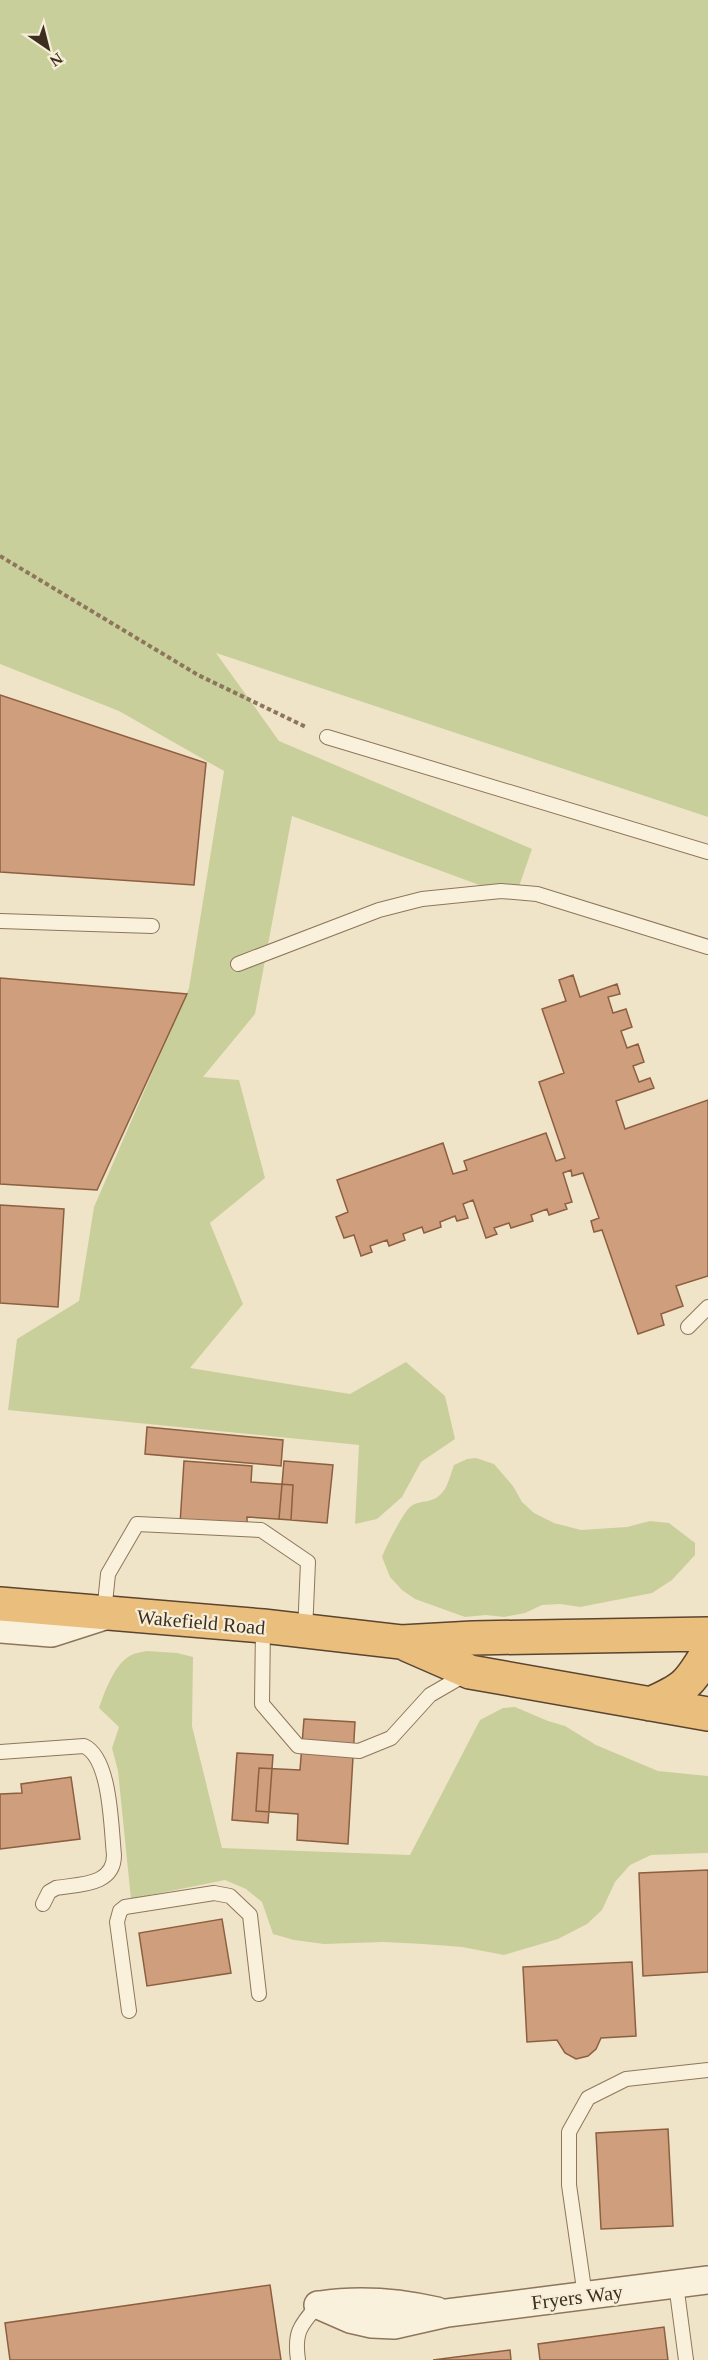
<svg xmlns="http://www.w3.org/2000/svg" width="708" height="2360" viewBox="0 0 708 2360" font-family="Georgia,serif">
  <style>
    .green { fill: #c9cf9b }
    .building { fill: #cf9f7d; stroke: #8d5f41; stroke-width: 1.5 }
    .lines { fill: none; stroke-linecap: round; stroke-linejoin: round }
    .service-casing { stroke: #8d765c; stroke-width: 16 }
    .minor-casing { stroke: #8d765c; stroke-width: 30 }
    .tertiary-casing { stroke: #8d765c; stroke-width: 36 }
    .trunk-casing { stroke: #5b4430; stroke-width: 36 }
    .path { stroke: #8d765c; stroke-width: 4; stroke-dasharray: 4.5 3; stroke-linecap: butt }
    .service { stroke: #faf1dc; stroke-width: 14 }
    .minor { stroke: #faf1dc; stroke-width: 27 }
    .tertiary { stroke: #faf1dc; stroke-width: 33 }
    .trunk { stroke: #eabe7c; stroke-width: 33 }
    .labels { text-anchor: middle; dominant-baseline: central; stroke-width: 4.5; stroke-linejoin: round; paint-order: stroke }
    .street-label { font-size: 20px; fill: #3d2e20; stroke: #f7eed8 }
  </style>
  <rect width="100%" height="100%" fill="#f0e4c8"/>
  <!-- green -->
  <path class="green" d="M0,0H708V817L216,653L279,741L532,849L515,898L292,816L255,1014L203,1077L239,1080L265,1178L210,1223L243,1304L190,1368L350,1394L406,1362L445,1396L455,1439L421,1462L402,1497L377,1519L355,1524L359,1445L8,1410L17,1339L79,1301L94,1207L189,988L224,771L119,711L0,664Z
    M476,1458L494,1464L513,1486L522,1502L534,1513L554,1523L581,1530L627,1527L650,1521L669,1523L695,1543V1555L672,1580L652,1593L580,1607L560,1604L542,1605L525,1613L504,1617L486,1615L465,1617L415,1599L402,1590L390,1577L382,1557C385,1548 403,1513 410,1507C414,1503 422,1502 428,1501C446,1497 448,1482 454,1465L467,1459Z
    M147,1651L177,1653L193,1657L192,1726L222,1848L410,1855L480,1720L503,1708L515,1707L548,1721L565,1726L596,1745L658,1771L708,1776V1853L651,1855L630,1865L615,1882L602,1910L587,1924L558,1939L504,1955L462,1947L423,1944L383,1942L324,1944L294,1940L273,1934L262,1902L246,1889L225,1880L131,1899L118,1771L112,1748L119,1727L99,1708C104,1693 114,1666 128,1657C133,1653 142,1652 147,1651Z"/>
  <!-- building -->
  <path class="building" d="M0,695L206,763L194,885L0,872Z
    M573,975L580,997L617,984L620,994L608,997L613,1013L626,1009L632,1027L621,1031L627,1048L638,1044L644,1062L633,1066L639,1082L650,1078L654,1088L616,1101L625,1129L708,1100V1276L676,1286L683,1306L661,1314L664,1325L638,1334L602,1230L594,1232L591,1221L599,1218L583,1173L572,1176L571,1170L563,1173L572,1202L565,1204L567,1209L549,1215L547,1209L531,1215L533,1221L511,1228L509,1223L494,1228L497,1234L486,1238L473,1200L463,1204L468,1218L457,1221L455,1216L440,1222L441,1227L424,1233L422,1227L403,1234L405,1240L389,1246L387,1240L370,1246L372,1252L361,1256L354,1235L344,1238L336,1217L348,1212L337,1180L443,1143L453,1174L467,1170L464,1161L546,1133L556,1161L565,1158L539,1082L564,1073L542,1009L566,1001L559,980Z
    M0,978L187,994L97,1190L0,1184Z
    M0,1205L64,1209L58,1307L0,1303Z
    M147,1427L283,1440L281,1466L145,1454Z
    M184,1461L252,1466L251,1482L293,1485L291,1520L247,1517V1529L180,1524Z
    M284,1461L333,1465L327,1523L279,1519Z
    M304,1719L355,1722L348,1844L297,1840L298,1814L256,1811L259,1768L300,1770Z
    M237,1753L273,1755L268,1823L232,1820Z
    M71,1777L80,1839L0,1849V1794L22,1793L21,1784Z
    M708,1870V1972L643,1976L639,1873Z
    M222,1919L231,1973L147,1986L139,1933Z
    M632,1962L636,2036L601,2038L596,2049L588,2056L576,2059L565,2053L557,2040L527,2042L523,1967Z
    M668,2129L673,2226L601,2229L596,2133Z
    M270,2285L281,2360H10L5,2323Z
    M664,2327L668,2360H540L538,2344Z
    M510,2350L511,2360H433Z"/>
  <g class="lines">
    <defs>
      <path id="service" d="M327,737L708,852
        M0,921L152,926
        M238,964L379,910L422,899L501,891L537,894L708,947
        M688,1327L708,1307
        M104,1613L108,1574L137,1524L261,1530L308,1562L305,1632
        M263,1626L262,1704L298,1746L359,1751L391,1738L430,1695L468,1673
        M0,1752L84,1746C111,1758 111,1828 114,1855C114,1886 79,1884 56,1888L49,1892L43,1904
        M129,2011L117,1922L120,1911L125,1907L214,1893L230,1896L250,1915L259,1994
        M676,2284L686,2360
        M585,2296L569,2185V2132L588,2098L626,2079L708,2070
        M298,2360C294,2332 300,2326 318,2305"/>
      <path id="minor" d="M318,2305L350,2319L372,2324L394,2325L447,2313L708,2280
        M320,2305C359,2299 398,2302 437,2311"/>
      <path id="tertiary" d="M0,1626L51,1630L104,1613"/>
      <path id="trunk" d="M0,1604L263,1626L401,1642L473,1638L708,1634
        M408,1645L470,1672L708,1714
        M650,1704C685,1689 689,1684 708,1652"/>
    </defs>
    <!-- service casing -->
    <use href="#service" class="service-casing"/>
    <!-- minor casing -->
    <use href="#minor" class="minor-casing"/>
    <!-- tertiary casing -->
    <use href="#tertiary" class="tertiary-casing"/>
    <!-- trunk casing -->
    <use href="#trunk" class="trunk-casing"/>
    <!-- path -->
    <path class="path" d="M0,556L198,675L306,727"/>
    <!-- service -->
    <use href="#service" class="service"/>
    <!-- minor -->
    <use href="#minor" class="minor"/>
    <!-- tertiary -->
    <use href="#tertiary" class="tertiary"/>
    <!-- trunk -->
    <use href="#trunk" class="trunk"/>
  </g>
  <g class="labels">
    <!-- street labels -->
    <g class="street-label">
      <text transform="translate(201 1622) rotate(5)">Wakefield Road</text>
      <text transform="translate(577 2297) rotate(-7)">Fryers Way</text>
    </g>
  </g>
  <!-- north arrow -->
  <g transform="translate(48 48) rotate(145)" stroke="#f7eed8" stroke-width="4.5" paint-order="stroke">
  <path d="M0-4.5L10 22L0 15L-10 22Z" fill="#3d2e20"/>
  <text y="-9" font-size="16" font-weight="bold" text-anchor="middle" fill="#3d2e20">N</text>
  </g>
</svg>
